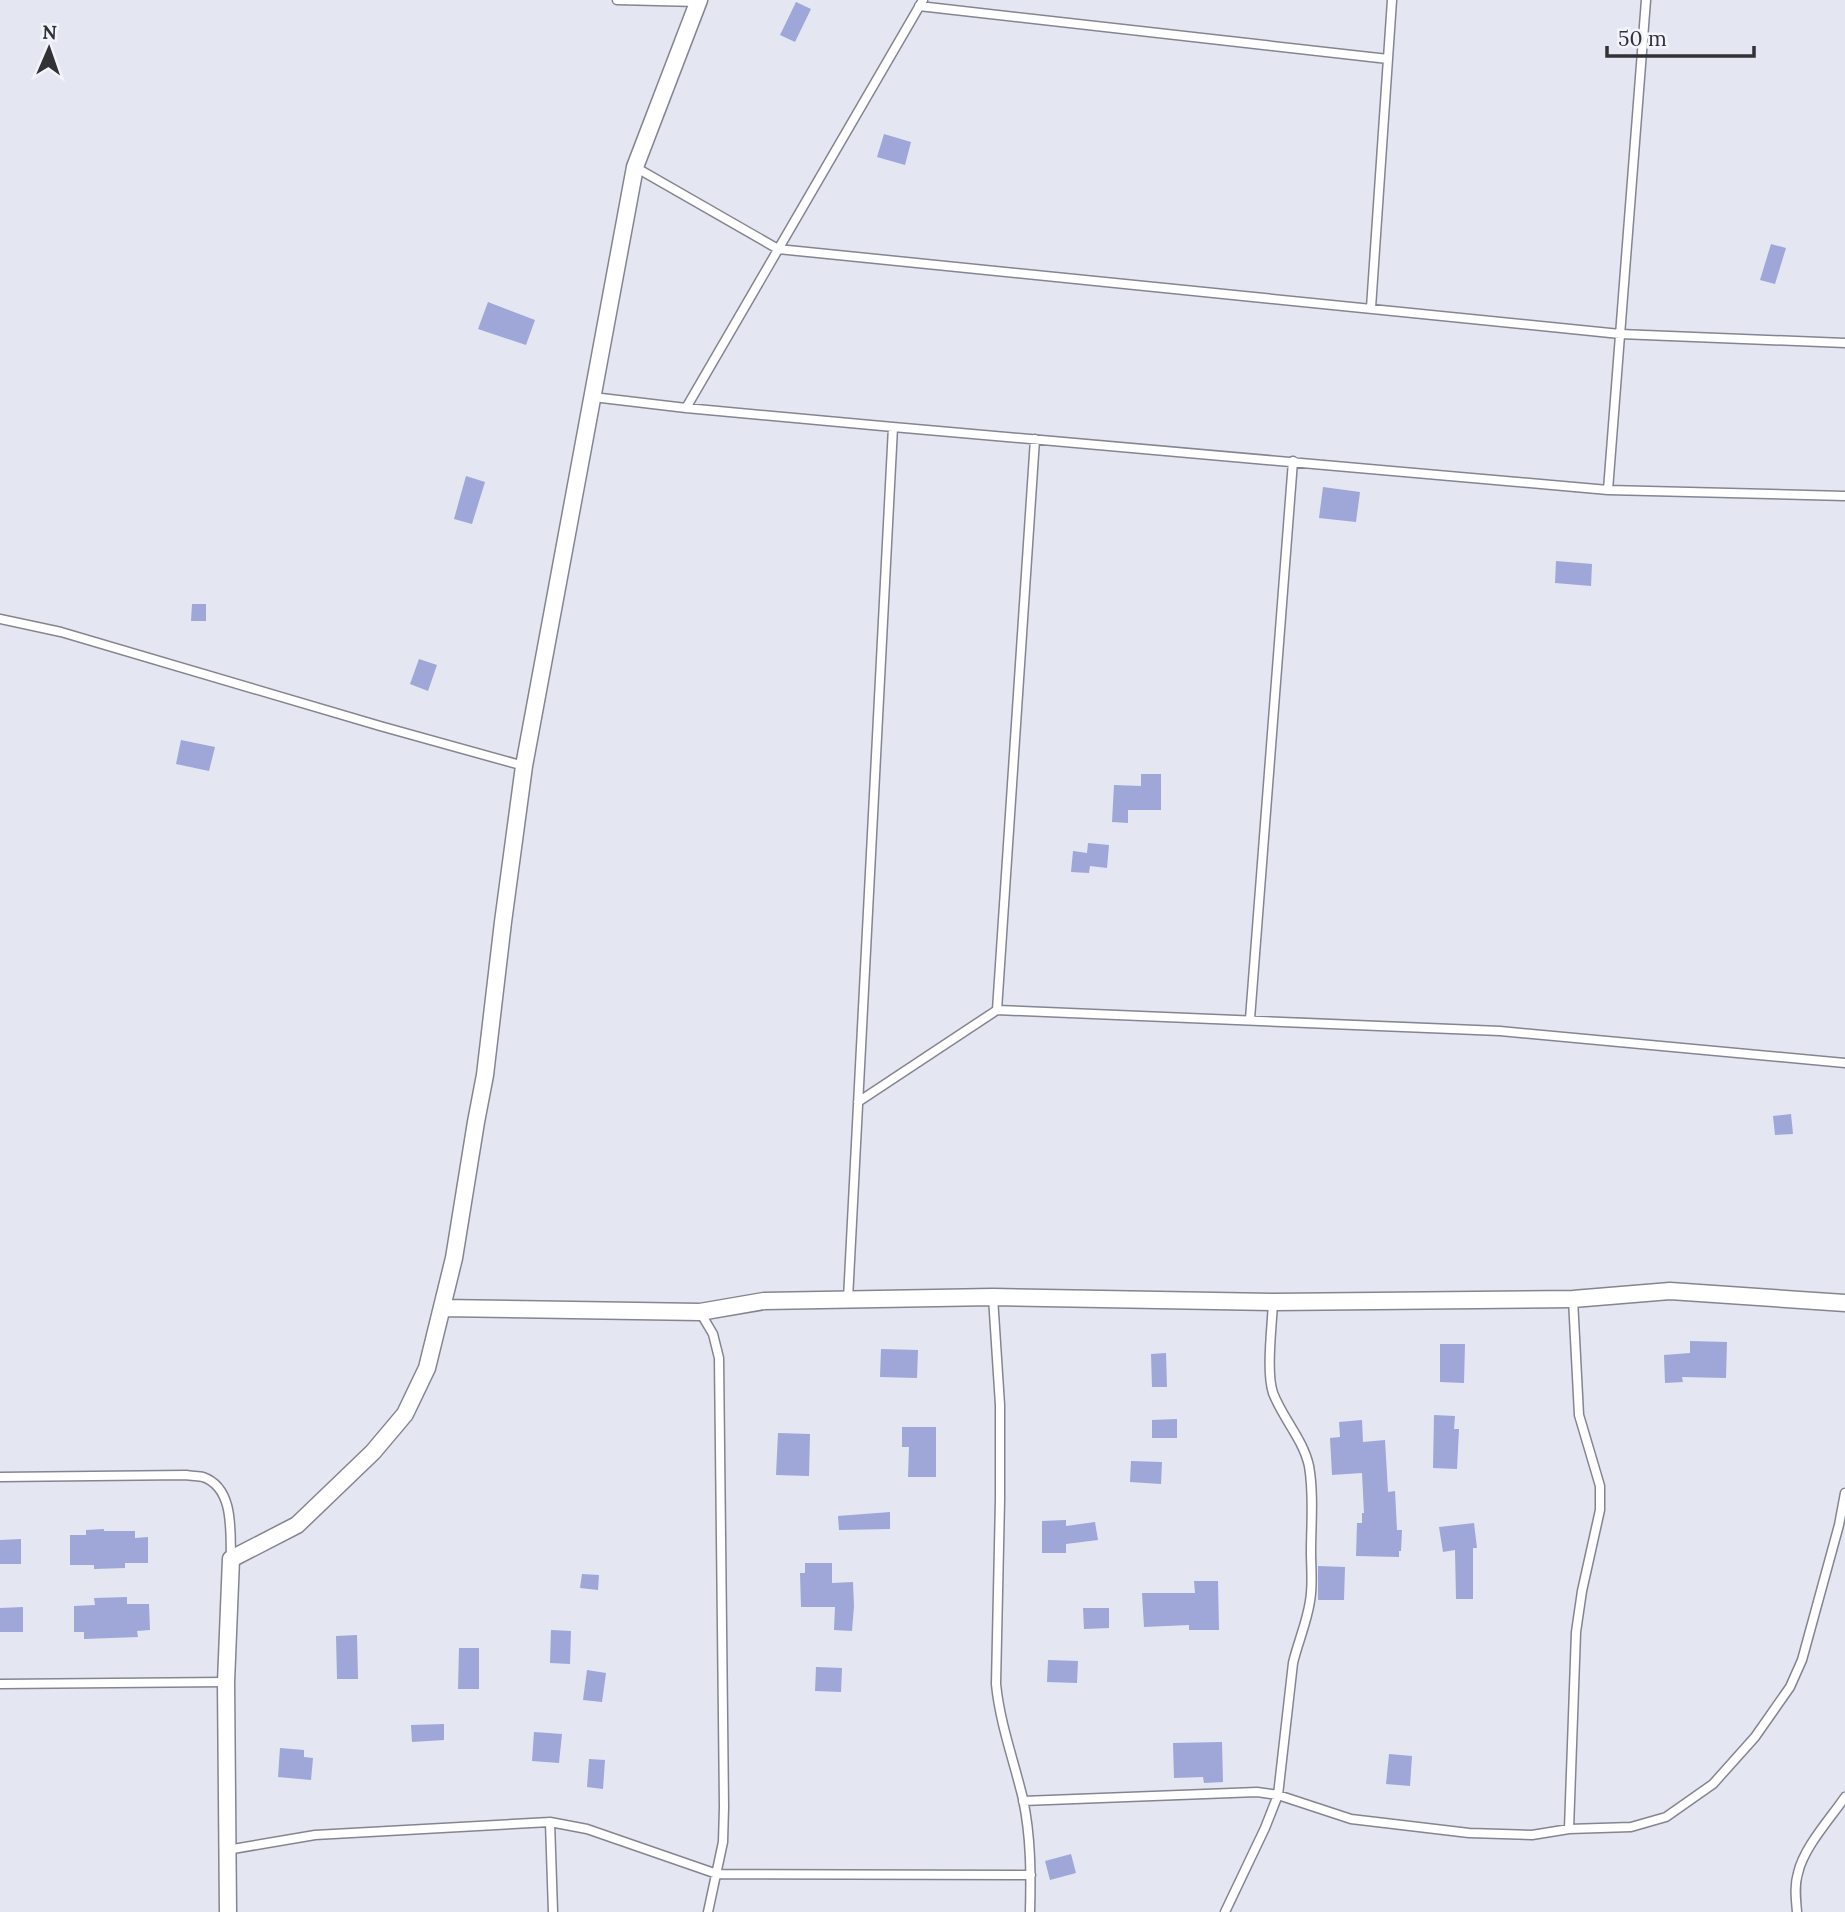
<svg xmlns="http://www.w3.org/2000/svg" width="1845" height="1912" viewBox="0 0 1845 1912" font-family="Lora,serif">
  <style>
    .building { fill: #9ea7d7 }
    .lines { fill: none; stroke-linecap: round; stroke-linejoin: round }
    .lane-casing { stroke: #838590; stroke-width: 11 }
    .street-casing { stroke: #838590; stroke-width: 19 }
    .lane { stroke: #fff; stroke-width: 8 }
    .street { stroke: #fff; stroke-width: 16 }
  </style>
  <rect width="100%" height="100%" fill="#e4e6f2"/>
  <!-- building -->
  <path class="building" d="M796,2L811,9L795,42L780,35Z
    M884,134L911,142L905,165L877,157Z
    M1771,244L1786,248L1775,284L1760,280Z
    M488,302L535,320L526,345L478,329Z
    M466,476L485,482L472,524L454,519Z
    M1323,487L1360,492L1356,522L1319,518Z
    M1556,561L1592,564L1591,586L1555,583Z
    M192,604H206V621H191Z
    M419,659L437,665L428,691L410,684Z
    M181,740L215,747L209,771L176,764Z
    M1141,774H1161V810H1128V823L1112,822L1114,785L1141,786Z
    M1088,843L1109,845L1107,868L1090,866L1089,873L1071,872L1073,851L1087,853Z
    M1791,1114L1793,1134L1775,1135L1773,1116Z
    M1690,1341L1727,1342L1726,1378L1682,1377L1683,1382L1665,1383L1664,1355L1690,1353Z
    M1440,1344H1465L1464,1383L1440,1382Z
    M881,1349L918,1350L917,1378L880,1377Z
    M1166,1353L1167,1387H1152L1151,1354Z
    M1434,1415L1455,1416L1454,1429H1459L1457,1469L1433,1468Z
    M1177,1419V1438H1152V1420Z
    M1362,1420L1363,1442L1385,1440L1388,1492L1395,1491L1397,1530H1402L1401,1551H1399V1557L1356,1556L1357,1523H1362V1513H1364L1362,1473L1332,1475L1330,1438L1340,1437L1339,1422Z
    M902,1427H936V1477H908L909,1447H902Z
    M778,1433L810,1434L809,1476L776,1475Z
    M1131,1461L1162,1462L1161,1484L1130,1482Z
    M890,1512V1529L839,1530L838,1516Z
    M1066,1520V1526L1095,1522L1098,1540L1066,1544V1553H1042V1521Z
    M1474,1523L1477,1548H1473V1599H1456L1455,1550L1443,1552L1439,1527Z
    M104,1529V1531H135V1538L148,1537V1563H125V1568L94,1569V1565H70V1535H86V1530Z
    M21,1539V1564H0V1540Z
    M805,1563H832V1583L853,1582L854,1606L852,1631L834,1630L835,1607H801L800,1573H805Z
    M1318,1566L1345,1567L1344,1600H1318Z
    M582,1574L599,1575L598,1590L580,1588Z
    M1194,1581H1218L1219,1630H1189V1625L1144,1627L1142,1593H1195Z
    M127,1597V1604H149L150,1630L137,1631L138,1637L84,1639V1632H74V1606L95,1605L94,1598Z
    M23,1607V1632H0V1608Z
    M1083,1608H1109V1628L1084,1629Z
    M551,1630L571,1631L570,1664L550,1663Z
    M357,1635L358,1679H337L336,1636Z
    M459,1648H479V1689H458Z
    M1048,1660L1078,1661L1077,1683L1047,1682Z
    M816,1667L842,1668L841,1692L815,1691Z
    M587,1670L606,1673L602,1702L583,1700Z
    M444,1724V1740L412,1742L411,1725Z
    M534,1732L562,1734L559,1763L532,1761Z
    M1222,1742L1223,1782L1204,1783L1203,1777L1174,1778L1173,1743Z
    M280,1748L304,1750V1757L313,1758L311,1780L278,1777Z
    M1389,1754L1412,1756L1410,1786L1386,1784Z
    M589,1759L605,1760L603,1789L587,1787Z
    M1071,1854L1076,1873L1050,1880L1045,1861Z"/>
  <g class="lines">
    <defs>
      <path id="lane" d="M617,0L698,2
        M919,6L1388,59
        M635,167L778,249L1620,334L1845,343
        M1371,308L1392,0
        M593,397L686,408L893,427L1608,490L1845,496
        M686,408L923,0
        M1608,490L1646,0
        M0,619L61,632L380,726L524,766
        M997,1010L1035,439
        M1250,1019L1293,461
        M858,1102L997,1010L1500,1031L1845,1063
        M993,1297L1000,1405V1500L996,1684C1000,1724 1014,1761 1023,1799C1031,1837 1031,1874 1030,1912
        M848,1299L893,427
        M700,1312L713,1334L719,1358L724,1807L723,1842L708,1912
        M0,1477L186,1475C191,1476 199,1476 203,1477C235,1488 230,1533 231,1559
        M0,1684L226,1682
        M1023,1801L1257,1792L1278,1795L1351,1819L1469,1833L1532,1835L1569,1829L1576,1632L1582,1591L1600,1510V1486L1579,1415L1573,1299
        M550,1822L553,1912
        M1569,1829L1631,1827L1666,1817L1713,1784L1755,1737L1790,1687L1802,1660L1839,1525L1845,1493
        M227,1850L315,1835L550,1822L587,1829L717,1874L1031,1875
        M1225,1912L1265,1828L1278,1795L1293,1663C1298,1642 1307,1622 1310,1601C1313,1585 1311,1568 1311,1552C1311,1524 1314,1494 1309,1466C1303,1439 1283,1419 1273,1393C1266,1372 1272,1326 1273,1302
        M1797,1912C1796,1899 1794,1886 1798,1873C1804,1847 1830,1819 1845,1797"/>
      <path id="street" d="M442,1308L700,1312L764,1301L993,1297L1274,1302L1573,1299L1670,1291L1845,1303
        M228,1912L226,1682L231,1559L297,1525L373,1452L405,1414L427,1368L454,1258L476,1122L485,1075L503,922L524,766L635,167L699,0"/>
    </defs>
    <!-- lane casing -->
    <use href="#lane" class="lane-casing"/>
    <!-- street casing -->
    <use href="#street" class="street-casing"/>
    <!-- lane -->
    <use href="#lane" class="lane"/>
    <!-- street -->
    <use href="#street" class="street"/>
  </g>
  <!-- north arrow -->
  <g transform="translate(49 49) rotate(2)" stroke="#f2f4fd" stroke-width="5" paint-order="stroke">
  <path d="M0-5L12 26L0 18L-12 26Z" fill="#313236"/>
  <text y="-10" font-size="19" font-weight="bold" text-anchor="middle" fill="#313236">N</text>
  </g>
  <!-- scale -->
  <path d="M1607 46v10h147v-10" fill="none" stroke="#313236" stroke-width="3.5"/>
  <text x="1618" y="46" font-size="21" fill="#313236" stroke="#f2f4fd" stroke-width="5" paint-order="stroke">50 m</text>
</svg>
